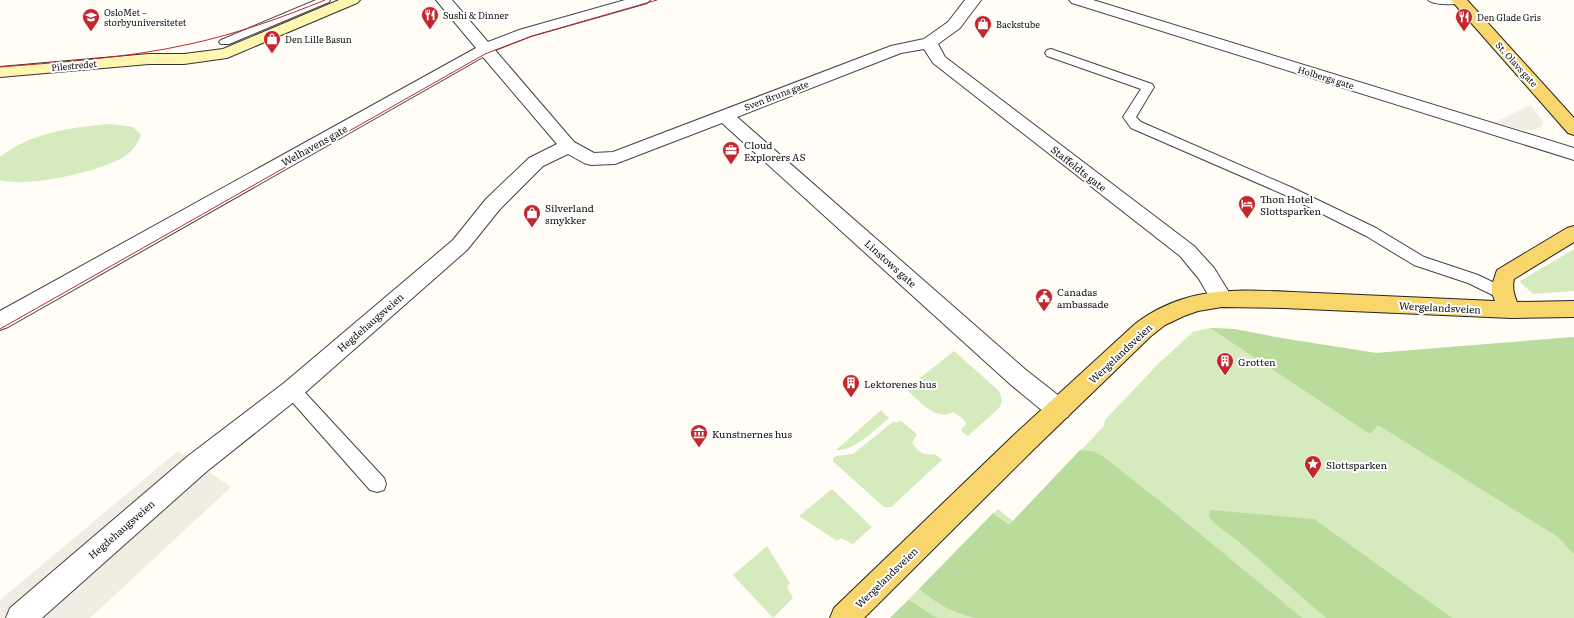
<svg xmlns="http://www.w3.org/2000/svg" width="1574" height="618" viewBox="0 0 1574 618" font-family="Literata,serif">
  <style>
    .green { fill: #d5ebbd }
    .forest { fill: #b9dc9c }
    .plaza { fill: #f1ede2 }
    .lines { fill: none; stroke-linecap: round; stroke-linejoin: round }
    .service-casing { stroke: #444; stroke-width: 2 }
    .pedestrian-casing { stroke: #444; stroke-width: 2 }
    .minor-casing { stroke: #444; stroke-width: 2 }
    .secondary-casing { stroke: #333; stroke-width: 2 }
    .primary-casing { stroke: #222; stroke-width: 2 }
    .service { fill: #fff; fill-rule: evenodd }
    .pedestrian { fill: #fff; fill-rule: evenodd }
    .minor { fill: #fff; fill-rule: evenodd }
    .secondary { fill: #fff6b0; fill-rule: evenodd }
    .primary { fill: #f9d66b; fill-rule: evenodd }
    .tram { stroke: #c4262e; stroke-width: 1 }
    .labels { text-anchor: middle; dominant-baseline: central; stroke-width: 4; stroke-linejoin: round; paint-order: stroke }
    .far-poi-label { font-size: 9px; fill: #111; stroke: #fff; text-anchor: start }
    .far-street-label { font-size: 9px; fill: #111; stroke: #fff }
    .poi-label { font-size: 10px; fill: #111; stroke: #fff; text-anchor: start }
    .street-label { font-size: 10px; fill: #111; stroke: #fff }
  </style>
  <rect width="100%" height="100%" fill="#fffdf5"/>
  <!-- green -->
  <path class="green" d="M109,124L133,127L141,135C137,145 132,152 122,158C97,172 28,188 0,180V157C33,132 68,128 109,124Z
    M1574,249V291L1533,294L1522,284L1520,281Z
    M1210,328L1234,329L1281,338L1376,353L1574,337V618H890L998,509L1013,521L1104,426L1105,420L1158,364L1193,332Z
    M954,351L999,391C1002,398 1003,401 999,408L968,436L962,432L961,429L966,424C964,418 958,415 953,412C935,422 919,400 906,389Z
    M881,410L889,418C875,429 854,452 836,450Z
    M894,421L896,423L901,421L917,434L912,443C918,452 924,456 935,454L942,460L891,507H884L837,465L833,462V458L836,456L853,454Z
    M832,489L872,527L853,544L841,538L837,541L799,516Z
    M767,546L790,583L787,587L793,598L773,618L733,575Z"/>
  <!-- forest -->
  <path class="forest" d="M1210,328L1234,329L1281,338L1376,353L1574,337V554L1558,537L1378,425L1370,434Z
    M1080,450L1092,451L1101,455L1170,509L1302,618H975C950,611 939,605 919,589L993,513L1009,525Z
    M1210,510L1314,519L1452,618H1326L1237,540L1216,525L1209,517Z
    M909,600L935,617L937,618H890Z"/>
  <!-- plaza -->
  <path class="plaza" d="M1531,105L1543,122L1541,127L1533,130H1521L1493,123Z
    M178,451L231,487L90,618H0V600Z"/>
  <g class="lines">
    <defs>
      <path id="service" d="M316,0H330L329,2L229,44H221L219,42L221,40Z
        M1428,0H1465V1C1461,6 1432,5 1428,0Z
        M1051,49L1152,84L1154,87L1136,117L1141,122L1295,189L1376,228L1424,257L1478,275L1509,290L1511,294L1509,298L1503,300L1468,283L1414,265L1366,236L1285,195L1131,128L1123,117L1141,89L1047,56L1045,53L1047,50Z
        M292,383L298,385L384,478L386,484L384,490L377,492L370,490L286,395L283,390L286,385Z"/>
      <path id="pedestrian" d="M197,453L206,456L210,464L206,472L42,618H6L10,608L188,456Z"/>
      <path id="minor" d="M436,0H452L488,42L519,30L625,0H650L647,3L531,36L495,50L574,142L594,153L613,152L891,46L924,39L948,22L965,0H981L960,28L938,44L945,57L1194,246L1214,268L1233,299L1230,305L1222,307L1214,305L1199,279L1180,256L933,63L924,49L901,53L737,117L1026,370L1068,403L1071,410L1068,417L1059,420L1050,417L1010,384L722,123L615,164L591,165L584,163L568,154L543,166L500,209L467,250L300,397L206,472L197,475L188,472L184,464L188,456L284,383L453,240L486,199L529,158L557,144L483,57L8,327L0,330V311L476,48Z
        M1069,0H1093L1574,148V160L1072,3Z"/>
      <path id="secondary" d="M339,0H360L357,3L227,58L184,64H149L0,77V67L149,54H184L223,49Z"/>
      <path id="primary" d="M1451,0H1467L1574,118V135L1568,133Z
        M1574,226V242L1514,279C1512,288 1514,294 1517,302L1574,301V317L1511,318L1283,308L1222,307L1198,311L1184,316L1165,325L1151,336L1033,450L864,618H830L834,608L1015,434L1135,324C1153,310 1175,300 1198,295C1236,287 1277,292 1316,293C1376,296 1436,298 1495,301L1492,293V285L1497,270L1567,228Z"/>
    </defs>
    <!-- service casing -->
    <use href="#service" class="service-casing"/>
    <!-- pedestrian casing -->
    <use href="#pedestrian" class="pedestrian-casing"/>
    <!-- minor casing -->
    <use href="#minor" class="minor-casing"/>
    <!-- secondary casing -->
    <use href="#secondary" class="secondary-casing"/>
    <!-- primary casing -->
    <use href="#primary" class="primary-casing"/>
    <!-- service -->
    <use href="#service" class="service"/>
    <!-- pedestrian -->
    <use href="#pedestrian" class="pedestrian"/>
    <!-- minor -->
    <use href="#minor" class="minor"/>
    <!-- secondary -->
    <use href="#secondary" class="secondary"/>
    <!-- primary -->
    <use href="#primary" class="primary"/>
    <!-- tram -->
    <path class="tram" d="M0,67C63,62 127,58 190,44C236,34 281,18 325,0
      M0,329L485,54L532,36L657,0"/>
  </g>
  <!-- icons -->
  <defs>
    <symbol id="restaurant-pin" viewBox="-11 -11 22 30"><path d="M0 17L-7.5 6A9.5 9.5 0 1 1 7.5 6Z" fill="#c4262e" stroke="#fff"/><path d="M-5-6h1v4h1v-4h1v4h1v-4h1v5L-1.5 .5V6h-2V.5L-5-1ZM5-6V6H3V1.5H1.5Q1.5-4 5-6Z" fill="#fff"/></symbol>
    <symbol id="university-pin" viewBox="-11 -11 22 30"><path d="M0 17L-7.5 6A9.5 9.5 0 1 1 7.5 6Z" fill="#c4262e" stroke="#fff"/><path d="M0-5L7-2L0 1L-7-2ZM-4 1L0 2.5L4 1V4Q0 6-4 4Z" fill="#fff"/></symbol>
    <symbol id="shop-pin" viewBox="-11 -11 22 30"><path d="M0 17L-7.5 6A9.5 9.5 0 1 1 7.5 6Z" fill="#c4262e" stroke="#fff"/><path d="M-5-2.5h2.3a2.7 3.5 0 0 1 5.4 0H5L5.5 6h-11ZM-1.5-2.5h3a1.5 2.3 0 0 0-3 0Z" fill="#fff"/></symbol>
    <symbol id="office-pin" viewBox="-11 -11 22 30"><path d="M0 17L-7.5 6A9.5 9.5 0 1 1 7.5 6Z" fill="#c4262e" stroke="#fff"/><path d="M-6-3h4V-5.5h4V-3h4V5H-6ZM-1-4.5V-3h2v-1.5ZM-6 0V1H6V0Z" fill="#fff"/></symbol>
    <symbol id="hotel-pin" viewBox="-11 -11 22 30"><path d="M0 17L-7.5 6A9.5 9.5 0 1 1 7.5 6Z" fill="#c4262e" stroke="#fff"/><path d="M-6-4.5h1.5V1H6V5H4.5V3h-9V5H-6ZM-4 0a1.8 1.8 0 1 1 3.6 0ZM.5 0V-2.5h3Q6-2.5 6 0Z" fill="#fff"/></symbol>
    <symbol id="civic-pin" viewBox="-11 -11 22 30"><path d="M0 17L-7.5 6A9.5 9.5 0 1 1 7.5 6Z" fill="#c4262e" stroke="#fff"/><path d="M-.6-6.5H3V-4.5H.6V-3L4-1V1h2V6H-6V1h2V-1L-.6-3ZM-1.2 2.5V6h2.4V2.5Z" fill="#fff"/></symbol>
    <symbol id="building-pin" viewBox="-11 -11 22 30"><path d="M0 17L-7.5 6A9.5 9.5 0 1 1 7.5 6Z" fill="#c4262e" stroke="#fff"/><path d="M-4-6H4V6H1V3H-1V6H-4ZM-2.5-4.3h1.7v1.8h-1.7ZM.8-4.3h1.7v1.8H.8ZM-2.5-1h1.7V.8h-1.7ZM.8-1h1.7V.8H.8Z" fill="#fff"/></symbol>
    <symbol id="museum-pin" viewBox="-11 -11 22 30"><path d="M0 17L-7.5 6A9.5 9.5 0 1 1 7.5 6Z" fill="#c4262e" stroke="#fff"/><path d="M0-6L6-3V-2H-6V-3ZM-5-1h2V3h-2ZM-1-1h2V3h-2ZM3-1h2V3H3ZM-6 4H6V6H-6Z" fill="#fff"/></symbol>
    <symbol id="sight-pin" viewBox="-11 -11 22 30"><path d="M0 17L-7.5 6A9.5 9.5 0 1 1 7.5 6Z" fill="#c4262e" stroke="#fff"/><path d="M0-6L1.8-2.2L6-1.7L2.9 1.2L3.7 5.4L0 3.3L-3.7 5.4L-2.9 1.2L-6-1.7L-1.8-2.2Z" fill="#fff"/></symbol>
  </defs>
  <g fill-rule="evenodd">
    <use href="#restaurant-pin" x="420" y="5" width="20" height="27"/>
    <use href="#university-pin" x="81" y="7" width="20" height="27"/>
    <use href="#restaurant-pin" x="1454" y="7" width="20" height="27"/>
    <use href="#shop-pin" x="973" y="14" width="20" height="27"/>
    <use href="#shop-pin" x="262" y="29" width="20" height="27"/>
    <use href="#office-pin" x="721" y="140" width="20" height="27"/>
    <use href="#hotel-pin" x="1237" y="194" width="20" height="27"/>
    <use href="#shop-pin" x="522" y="203" width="20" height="27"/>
    <use href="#civic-pin" x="1034" y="287" width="20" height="27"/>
    <use href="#building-pin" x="1215" y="351" width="20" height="27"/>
    <use href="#building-pin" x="841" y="373" width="20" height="27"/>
    <use href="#museum-pin" x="689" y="423" width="20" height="27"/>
    <use href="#sight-pin" x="1303" y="454" width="20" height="27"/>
  </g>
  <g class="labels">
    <!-- far-poi labels -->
    <g class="far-poi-label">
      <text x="104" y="12">OsloMet –<tspan x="104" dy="10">storbyuniversitetet</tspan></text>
      <text x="443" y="15">Sushi &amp; Dinner</text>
      <text x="1477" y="17">Den Glade Gris</text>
      <text x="996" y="24">Backstube</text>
      <text x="285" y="39">Den Lille Basun</text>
    </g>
    <!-- far-street labels -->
    <g class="far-street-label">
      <text transform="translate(1517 64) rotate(48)">St. Olavs gate</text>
      <text transform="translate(74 65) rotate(-5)">Pilestredet</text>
      <text transform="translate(1326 77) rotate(17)">Holbergs gate</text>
      <text transform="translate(776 95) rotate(-21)">Sven Bruns gate</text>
    </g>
    <!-- poi labels -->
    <g class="poi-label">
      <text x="744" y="144">Cloud<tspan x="744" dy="12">Explorers AS</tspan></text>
      <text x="1260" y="198">Thon Hotel<tspan x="1260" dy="12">Slottsparken</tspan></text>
      <text x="545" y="207">Silverland<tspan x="545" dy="12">smykker</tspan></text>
      <text x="1057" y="291">Canadas<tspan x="1057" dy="12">ambassade</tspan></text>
      <text x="1238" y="361">Grotten</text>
      <text x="864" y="383">Lektorenes hus</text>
      <text x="712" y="433">Kunstnernes hus</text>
      <text x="1326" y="464">Slottsparken</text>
    </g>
    <!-- street labels -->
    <g class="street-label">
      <text transform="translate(314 145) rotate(-29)">Welhavens gate</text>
      <text transform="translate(1079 168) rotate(38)">Staffeldts gate</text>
      <text transform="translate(891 263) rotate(42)">Linstows gate</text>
      <text transform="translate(1440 307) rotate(3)">Wergelandsveien</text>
      <text transform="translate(370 322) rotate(-41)">Hegdehaugsveien</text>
      <text transform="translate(1120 353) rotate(-43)">Wergelandsveien</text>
      <text transform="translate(121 529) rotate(-41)">Hegdehaugsveien</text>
      <text transform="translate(886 577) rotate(-44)">Wergelandsveien</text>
    </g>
  </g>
</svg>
